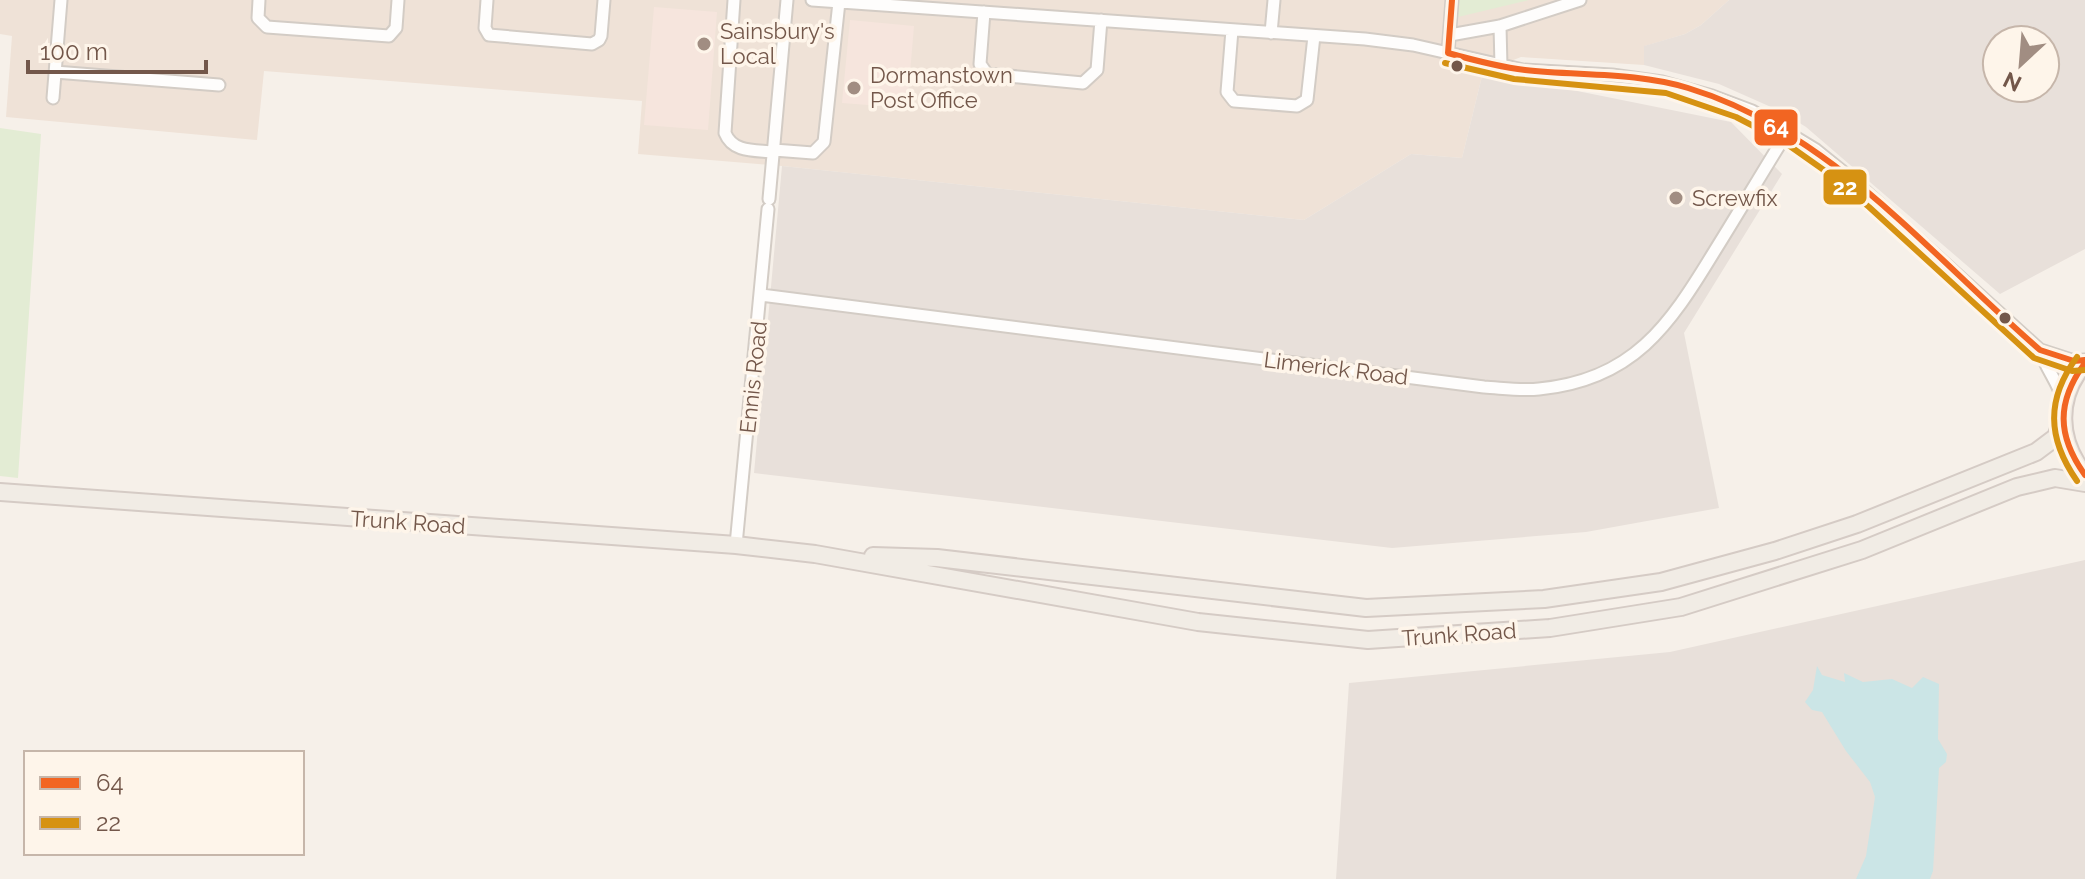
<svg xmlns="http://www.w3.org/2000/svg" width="2085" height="879" viewBox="0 0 2085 879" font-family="Raleway,sans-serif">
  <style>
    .residential { fill: #efe2d7 }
    .commercial { fill: #f6e5dd }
    .industrial { fill: #e8e0da; fill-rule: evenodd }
    .green { fill: #e3ecd4 }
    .water { fill: #cbe5e6 }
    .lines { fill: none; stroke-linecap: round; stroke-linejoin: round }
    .minor-casing { stroke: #d3ccc5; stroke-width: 15 }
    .primary-casing { stroke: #d5cbc5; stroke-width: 20 }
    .minor { stroke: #fefdfc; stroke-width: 11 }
    .primary { stroke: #f1ece5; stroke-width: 16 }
    .bus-1-casing { stroke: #fef5ea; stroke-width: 12 }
    .bus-2-casing { stroke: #fef5ea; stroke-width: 12 }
    .bus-1 { stroke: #f26522; stroke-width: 6 }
    .bus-2 { stroke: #d69212; stroke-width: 6 }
    .poi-dot { fill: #a18d82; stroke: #fef5ea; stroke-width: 3 }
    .bus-dot { fill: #73574a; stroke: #fef5ea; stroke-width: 3 }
    .labels { text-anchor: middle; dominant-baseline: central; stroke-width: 7; stroke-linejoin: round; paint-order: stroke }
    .poi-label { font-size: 22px; fill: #73574a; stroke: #fef5ea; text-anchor: start }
    .street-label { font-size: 22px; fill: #73574a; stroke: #fef5ea }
    .line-badge { stroke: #fef5ea; stroke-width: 3 }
    .badge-label { font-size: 22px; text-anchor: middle; font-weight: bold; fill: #fff }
  </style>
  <rect width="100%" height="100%" fill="#f6f0e9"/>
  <!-- residential -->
  <path class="residential" d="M0,0H1729L1701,25L1685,34L1645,46L1644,65L1521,57L1483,72L1462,158L1411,154L1304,220L782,166L638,154L642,101L264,71L257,140L6,117L12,36L0,34Z"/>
  <!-- commercial -->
  <path class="commercial" d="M654,7L717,12L708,130L644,125Z
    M850,20L914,26L907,108L842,103Z"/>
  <!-- industrial -->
  <path class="industrial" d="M1729,0H2085V249L2000,294L1806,127L1780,111L1719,84L1644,65V46L1685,34L1701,25ZM1997,40H2045V88H1997Z
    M1483,72L1731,122L1782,174L1684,333L1719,508L1586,532L1392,548L754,473L782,166L1304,220L1411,154L1462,158Z
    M2085,560V879H1336L1349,683L1670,652Z"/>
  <!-- green -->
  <path class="green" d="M1459,0H1529L1458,17Z
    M0,128L41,134L18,478L0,476Z"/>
  <!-- water -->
  <path class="water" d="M1817,666L1822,675L1845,682L1844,673L1863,682L1892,679L1912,688L1923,677L1939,684L1938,739L1947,754L1946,762L1939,768L1933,871L1930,879H1856L1866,856L1875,797L1870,782L1846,751L1822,712L1812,710L1805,702L1813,690Z"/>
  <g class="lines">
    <defs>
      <path id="minor" d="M259,0L258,18L267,27L389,36L396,28L398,0
        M487,0L485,28L489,35L592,44L599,40L601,36L604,0
        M734,0L725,133C733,153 755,150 773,152
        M812,0L1365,39L1413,45L1523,70L1612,75L1662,82L1712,96L1752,111L1816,150L1853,180L2040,350L2074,361L2085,360
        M984,12L980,64L987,74L1083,83L1097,70L1101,20
        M1500,26L1501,66
        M1232,30L1227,92L1234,101L1297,106L1307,100L1314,36
        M1271,33L1274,0
        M1450,35L1500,26L1580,0
        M1448,53L1452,0
        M55,72L219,85
        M53,98L61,0
        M774,150L813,153L824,142L839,2
        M769,199L787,0
        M761,295L1484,387C1502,388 1521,391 1539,389C1633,380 1669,326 1714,252C1739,212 1763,171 1788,131
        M2040,350C2046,369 2058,382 2064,402
        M736,545L768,209"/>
      <path id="primary" d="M2085,363C2055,397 2057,441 2085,475
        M0,492L736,545L815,554L1198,622L1368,640L1550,628L1681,607L1862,550L2017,487L2055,478L2085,483
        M873,556L937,558L1366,608L1544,599L1661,582L1775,551L1857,524L2036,452L2056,437L2062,420"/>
    </defs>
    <!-- minor casing -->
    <use href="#minor" class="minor-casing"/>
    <!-- primary casing -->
    <use href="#primary" class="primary-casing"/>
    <!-- minor -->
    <use href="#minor" class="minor"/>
    <!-- primary -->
    <use href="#primary" class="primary"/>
    <defs>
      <path id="bus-1" d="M1452,0L1448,53C1473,60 1499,67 1525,70C1579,76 1635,72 1688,88C1831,131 1930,255 2040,350L2074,361L2085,360
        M2085,363C2056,402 2057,436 2085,475"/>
      <path id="bus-2" d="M1445,63L1514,79L1666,93L1736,117L1784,142L1828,173L1869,207L2034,358L2072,371L2085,370
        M2077,481C2047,438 2046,399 2077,357"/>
    </defs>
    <!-- bus-1 casing -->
    <use href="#bus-1" class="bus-1-casing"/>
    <!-- bus-2 casing -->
    <use href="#bus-2" class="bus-2-casing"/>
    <!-- bus-1 -->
    <use href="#bus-1" class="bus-1"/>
    <!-- bus-2 -->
    <use href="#bus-2" class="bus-2"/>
  </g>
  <!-- markers -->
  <g class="poi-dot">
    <circle cx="704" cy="44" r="8"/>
    <circle cx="854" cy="88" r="8"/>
    <circle cx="1676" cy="198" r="8"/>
  </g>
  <g class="bus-dot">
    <circle cx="1457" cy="66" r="7"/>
    <circle cx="2005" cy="318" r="7"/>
  </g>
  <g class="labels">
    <!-- poi labels -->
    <g class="poi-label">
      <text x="720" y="31">Sainsbury's<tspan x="720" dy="25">Local</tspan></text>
      <text x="870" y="75">Dormanstown<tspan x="870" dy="25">Post Office</tspan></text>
      <text x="1692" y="198">Screwfix</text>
    </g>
    <!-- street labels -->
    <g class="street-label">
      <text transform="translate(1336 368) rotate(7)">Limerick Road</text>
      <text transform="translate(753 377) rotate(-84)">Ennis Road</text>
      <text transform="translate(408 522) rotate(4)">Trunk Road</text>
      <text transform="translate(1459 634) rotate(-4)">Trunk Road</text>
    </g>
  </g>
  <g class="line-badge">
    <rect x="1753" y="108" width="46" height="39" rx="8" fill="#f26522"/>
    <rect x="1822" y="168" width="46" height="38" rx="8" fill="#d69212"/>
  </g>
  <g class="badge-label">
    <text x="1776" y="135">64</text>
    <text x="1845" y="195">22</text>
  </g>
  <!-- legend -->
  <rect x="24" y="751" width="280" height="104" fill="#fef5ea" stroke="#c6b6aa" stroke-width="2"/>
  <rect x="40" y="777" width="40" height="12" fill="#f26522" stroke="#c6b6aa" stroke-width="2"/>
  <text x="96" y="791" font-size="24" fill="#73574a">64</text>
  <rect x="40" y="817" width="40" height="12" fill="#d69212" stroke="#c6b6aa" stroke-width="2"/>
  <text x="96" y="831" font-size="24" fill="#73574a">22</text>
  <!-- north arrow -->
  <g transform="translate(2021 64) rotate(206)"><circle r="38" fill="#fef5ea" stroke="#c6b6aa" stroke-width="2"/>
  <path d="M0-6L14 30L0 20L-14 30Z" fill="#a18d82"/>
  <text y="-12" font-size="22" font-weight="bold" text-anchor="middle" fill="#73574a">N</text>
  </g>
  <!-- scale -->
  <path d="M28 60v12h178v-12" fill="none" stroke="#73574a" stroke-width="4"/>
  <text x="40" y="60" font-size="24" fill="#73574a" stroke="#fef5ea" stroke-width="6" paint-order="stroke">100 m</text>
</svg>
